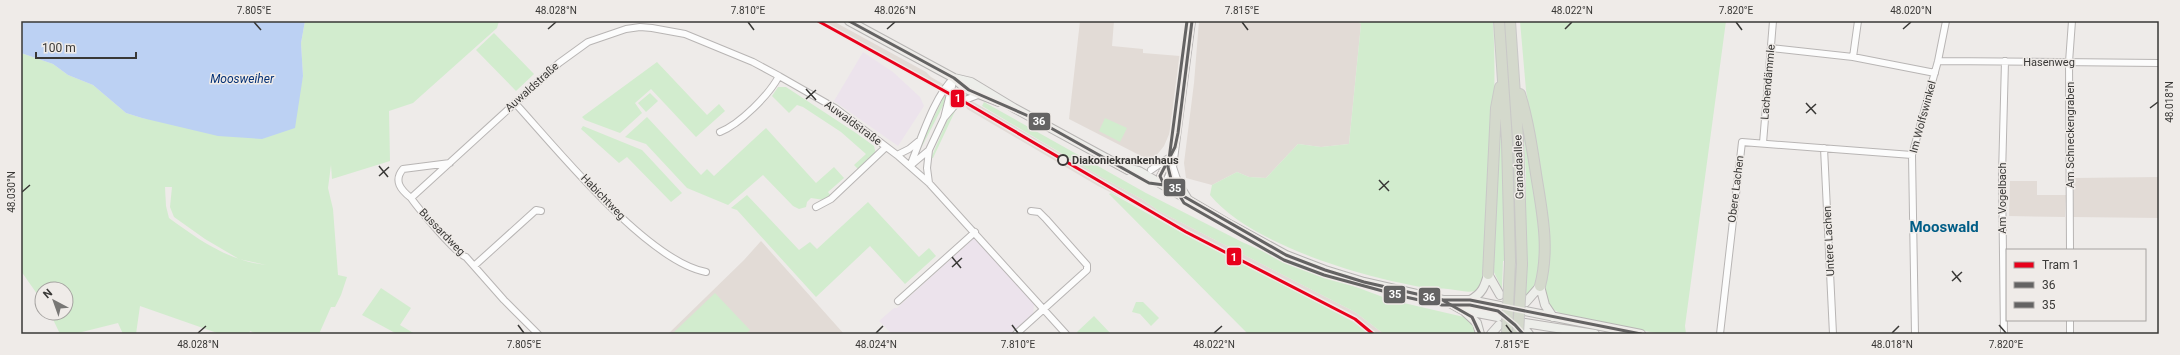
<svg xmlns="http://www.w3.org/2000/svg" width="2180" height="355" viewBox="0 0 2180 355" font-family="Roboto,sans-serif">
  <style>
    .commercial { fill: #ece3ec }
    .built { fill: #e2dbd6 }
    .green { fill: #d2ecce; fill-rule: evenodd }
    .water { fill: #bcd1f3 }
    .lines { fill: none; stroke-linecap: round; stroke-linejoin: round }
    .minor-casing { stroke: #b8b5b4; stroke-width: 8 }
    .secondary-casing { stroke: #b8b5b4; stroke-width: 10 }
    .trunk-casing { stroke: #c9c8c7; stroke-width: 12 }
    .minor { stroke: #fcfcfc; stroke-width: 6 }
    .secondary { stroke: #edeeea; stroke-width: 8 }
    .trunk { stroke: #d4d9cc; stroke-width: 10 }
    .trunk-bridge-casing { stroke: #c9c8c7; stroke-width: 12; stroke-linecap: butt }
    .trunk-bridge { stroke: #d4d9cc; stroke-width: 10 }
    .bus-1-casing { stroke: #efebe8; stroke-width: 6 }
    .bus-2-casing { stroke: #efebe8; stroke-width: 6 }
    .bus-1 { stroke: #646363; stroke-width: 3 }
    .bus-2 { stroke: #646363; stroke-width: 3 }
    .tram-1-casing { stroke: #efebe8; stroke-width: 6 }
    .tram-1 { stroke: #e8001b; stroke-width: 3 }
    .ticks { fill: none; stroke: #393836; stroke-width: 1.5 }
    .stop-dot { fill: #efebe8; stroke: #393836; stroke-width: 2 }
    .labels { text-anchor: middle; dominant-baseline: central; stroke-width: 3; stroke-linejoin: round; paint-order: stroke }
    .street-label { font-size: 11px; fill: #393836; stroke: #efebe8 }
    .stop-label { font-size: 11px; font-weight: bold; fill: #393836; stroke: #efebe8; text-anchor: start }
    .water-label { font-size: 12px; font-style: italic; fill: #043176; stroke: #efebe8 }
    .district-label { font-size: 15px; font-weight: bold; fill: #005d86; stroke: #efebe8 }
    .line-badge { stroke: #efebe8; stroke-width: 1.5 }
    .badge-label { font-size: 11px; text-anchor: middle; font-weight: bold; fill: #fff }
    .neatline { fill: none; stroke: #393836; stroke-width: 1.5 }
    .ticks-label { font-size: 10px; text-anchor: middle; fill: #393836 }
  </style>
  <rect width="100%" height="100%" fill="#eeebe9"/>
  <!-- commercial -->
  <path class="commercial" d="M863,52L893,72L920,97L924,106L898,146L834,101Z
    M974,238L1034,304L1033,316L1013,334H892L879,321L894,308H897Z"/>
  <!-- built -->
  <path class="built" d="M814,21H833L926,72L931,77L1103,178L1142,199L1159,211L1355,312L1384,334H1368L1355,323L1186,235L1130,202L1098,186L967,109L966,106Z
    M1080,21H1114L1112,46L1143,49V53L1180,56L1170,132L1164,146L1156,156L1147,159L1069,119Z
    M1199,21H1357L1361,24L1349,144L1321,147L1298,144L1266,178L1249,177L1237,172L1212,185L1186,178L1184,163L1194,83Z
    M2159,177V218L2073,217L2074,178Z
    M2010,181H2037V195H2066L2065,217L2009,216Z
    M761,241L844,334H668L744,260Z"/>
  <!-- green -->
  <path class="green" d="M305,21H499L497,28L413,103L389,111L390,161L332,179L331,165L328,188L333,209L338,275L347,277L341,295L335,307H331L319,334H257L250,331L249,334H220L140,306L136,334H123L118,323L74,334H60L50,313H66V289H42V301L21,271V53L53,64L68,75L93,85L126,113L142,118L155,120L298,99L303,76L301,43ZM165,187H172L170,207L174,217L205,239L239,259L266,265C229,261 199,240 169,218L166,206Z
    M1357,21H1493C1498,105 1489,190 1485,273L1480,288L1475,291C1466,293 1458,290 1448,289C1441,288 1434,289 1427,288C1365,278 1251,245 1210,195L1212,185L1237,172L1249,177L1266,178L1298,144L1321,147L1349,144L1361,24Z
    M1520,21H1726L1685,326L1686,334L1656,333L1566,316L1552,309L1544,293L1550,259L1548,225L1526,90Z
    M494,33L534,74L516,91L476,50Z
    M657,62L707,115L719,104L725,111L696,137L651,89L635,103L642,113L620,133L585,120L582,117Z
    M778,87H786L856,133L874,146L876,154L859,170L854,165L866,154L841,132L803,107L797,105L789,113L772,96Z
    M650,93L658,101L646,112L638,103Z
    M944,96L947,98L917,156V153Z
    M984,102L1146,193L1242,242L1278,258L1391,300L1464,317L1474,324L1477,334H1384L1355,312L1159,211L1142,199L1103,178L982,106Z
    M1501,103L1506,261H1503L1502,289L1492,268Z
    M957,107L933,158H931L947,121Z
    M647,117L701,175L707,169L714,176L766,128L816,183L834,167L844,178L828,192L831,196L824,200L811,198L807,202L806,207L799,209L793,206L763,175L728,205L687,188L646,144L625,137Z
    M1105,118L1127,128L1120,142L1099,131Z
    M1523,122L1543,245L1536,285L1526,296V175Z
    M583,126L642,150L682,193L671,202L627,157L619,163L581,129Z
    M1111,193L1186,235L1319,303L1355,323L1368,334H1248L1109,194Z
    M747,195L799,250L810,242L817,249L868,202L919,257L929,248L936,256L905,284L870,246L816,297L737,210L731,208Z
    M381,288L411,308L400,325L415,334H397L362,315Z
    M715,293L750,330L746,334H672Z
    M1136,302H1143L1159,318L1151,326L1140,314L1132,312Z
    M1094,316L1111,334H1079L1077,332Z"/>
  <!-- water -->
  <path class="water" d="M21,21H305L301,43L303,76L295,128L262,139L218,136L142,118L126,113L93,85L68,75L53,64L21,53Z"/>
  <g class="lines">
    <defs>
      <path id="minor" d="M1771,48L1853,57L1935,73
        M1853,57L1858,21
        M1938,61L2159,63
        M515,103C557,149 647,261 706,272
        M944,118L957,103L978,95
        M720,132C740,124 769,95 779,76
        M1763,143L1773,21
        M1824,148L1833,334
        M897,155L909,149L920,140
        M450,163L403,169C393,181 401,190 411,198L559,63L588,42L626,29L640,27L652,28L685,34L753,62L779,76L835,108L897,155L929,183L1066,334
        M910,166L929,150L944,118L954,78
        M910,166C920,142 935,94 954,78
        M1151,170L1167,159
        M929,183L927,168L929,150
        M1164,185L1160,176L1175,147
        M1164,185L1173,167
        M1179,185L1173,167L1192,21
        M411,198C418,208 457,255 466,257L504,300L538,334
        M816,207L831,199L886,147
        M2070,250L2069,62L2072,21
        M474,266L536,210L541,211
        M898,301L975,232
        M2070,320V334
        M1016,334L1087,270V265L1046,219L1039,212L1031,211
        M1720,334L1742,142L1912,155
        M1915,334L1912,155L1938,61L1946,21
        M2004,334L2002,175L2005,61"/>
      <path id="secondary" d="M849,21L954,78L971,82L1014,108L1128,170
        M955,79L966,89L999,102
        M1124,167L1139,171L1231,225L1286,255L1325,270L1364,282L1443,300H1470L1500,306
        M1179,185L1187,198
        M1488,274L1500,295
        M1540,286L1545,305L1553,317
        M1470,300C1482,294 1485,286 1488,274
        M1446,301L1462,310L1498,317
        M1526,302L1540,286
        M1463,310L1477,323L1480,334
        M1525,311L1641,334
        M1525,323L1595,334
        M1524,328L1529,334
        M1491,334L1499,325"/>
      <path id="trunk" d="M1499,21L1507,141L1510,261
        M1510,21L1518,139L1522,264
        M1520,94C1528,120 1532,147 1536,174C1542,212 1550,248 1540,286
        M1488,274L1496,108L1500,87"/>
    </defs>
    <!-- minor casing -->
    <use href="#minor" class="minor-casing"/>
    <!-- secondary casing -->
    <use href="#secondary" class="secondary-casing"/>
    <!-- trunk casing -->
    <use href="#trunk" class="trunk-casing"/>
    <!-- minor -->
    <use href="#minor" class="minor"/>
    <!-- secondary -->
    <use href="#secondary" class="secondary"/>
    <!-- trunk -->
    <use href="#trunk" class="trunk"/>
    <defs>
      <path id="trunk-bridge" d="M1507,334L1510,261
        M1518,334L1522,264"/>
    </defs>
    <!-- trunk-bridge casing -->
    <use href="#trunk-bridge" class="trunk-bridge-casing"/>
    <!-- trunk-bridge -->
    <use href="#trunk-bridge" class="trunk-bridge"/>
    <defs>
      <path id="bus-1" d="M849,21L954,78L969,90L1033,118L1149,183L1164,185L1286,255L1325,270L1364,282L1443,300H1470L1641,334
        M1179,195L1164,185L1160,176L1175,147L1178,133L1192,21
        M1444,301L1472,317L1480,334"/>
      <path id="bus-2" d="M1187,21L1168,167L1172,183L1184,203L1284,260L1324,275L1401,296L1442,305H1470L1498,311L1515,325L1523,334"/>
    </defs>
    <!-- bus-1 casing -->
    <use href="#bus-1" class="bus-1-casing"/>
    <!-- bus-2 casing -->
    <use href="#bus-2" class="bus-2-casing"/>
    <!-- bus-1 -->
    <use href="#bus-1" class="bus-1"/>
    <!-- bus-2 -->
    <use href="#bus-2" class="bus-2"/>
    <defs>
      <path id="tram-1" d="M818,21L968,104L1186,232L1355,319L1373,334"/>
    </defs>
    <!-- tram-1 casing -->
    <use href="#tram-1" class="tram-1-casing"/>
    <!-- tram-1 -->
    <use href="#tram-1" class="tram-1"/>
  </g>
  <!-- ticks -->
  <path class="ticks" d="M254,22L261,30M748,22L754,30M1242,22L1248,30M1736,22L1742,30M548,29L556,22M887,29L895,22M1565,29L1572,22M1903,29L1911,22M806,89L816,100M806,99L816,90M1806,103L1816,114M2150,108L2158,102M1806,113L1816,104M379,166L388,177M379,176L389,167M1379,180L1389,191M1379,190L1389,181M22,192L30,185M952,257L961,268M952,267L962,258M1952,271L1961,282M1952,281L1962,272M518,325L524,333M1012,325L1018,333M1506,325L1512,333M1999,325L2006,333M198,333L206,326M876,333L883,326M1214,333L1222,326M1892,333L1899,326"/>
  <!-- markers -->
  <circle class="stop-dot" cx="1063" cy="160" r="5"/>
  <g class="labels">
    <!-- street labels -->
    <g class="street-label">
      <text x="2049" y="62">Hasenweg</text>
      <text transform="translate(1768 82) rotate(-85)">Lachendämmle</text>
      <text transform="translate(532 87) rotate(-42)">Auwaldstraße</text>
      <text transform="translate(1923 117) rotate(-75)">Im Wolfswinkel</text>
      <text transform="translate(853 123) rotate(36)">Auwaldstraße</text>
      <text transform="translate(2070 135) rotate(-90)">Am Schneckengraben</text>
      <text transform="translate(1519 167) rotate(-92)">Granadaallee</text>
      <text transform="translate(1736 189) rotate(-83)">Obere Lachen</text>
      <text transform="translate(603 197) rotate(46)">Habichtweg</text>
      <text transform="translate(2002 198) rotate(-90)">Am Vogelbach</text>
      <text transform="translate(442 232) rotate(46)">Bussardweg</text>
      <text transform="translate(1829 241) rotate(-93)">Untere Lachen</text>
    </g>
    <!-- stop labels -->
    <g class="stop-label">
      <text x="1072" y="160">Diakoniekrankenhaus</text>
    </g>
    <!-- water labels -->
    <g class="water-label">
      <text x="242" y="79">Moosweiher</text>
    </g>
    <!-- district labels -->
    <g class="district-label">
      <text x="1944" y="227">Mooswald</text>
    </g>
  </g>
  <g class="line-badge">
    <rect x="950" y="89" width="15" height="19" rx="4" fill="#e8001b"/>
    <rect x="1028" y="112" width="23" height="19" rx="4" fill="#646363"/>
    <rect x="1163" y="178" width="23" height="19" rx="4" fill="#646363"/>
    <rect x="1226" y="247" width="16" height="19" rx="4" fill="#e8001b"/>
    <rect x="1383" y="285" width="23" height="19" rx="4" fill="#646363"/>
    <rect x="1418" y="287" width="23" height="19" rx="4" fill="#646363"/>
  </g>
  <g class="badge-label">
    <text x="958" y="102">1</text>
    <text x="1039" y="125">36</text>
    <text x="1175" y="192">35</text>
    <text x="1234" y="261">1</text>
    <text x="1395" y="298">35</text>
    <text x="1429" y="301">36</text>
  </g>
  <!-- border -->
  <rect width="2180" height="355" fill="none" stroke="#efebe8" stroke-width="44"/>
  <!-- legend -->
  <rect x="2006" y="249" width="140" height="72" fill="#efebe8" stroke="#a6a3a1"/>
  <rect x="2014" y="262" width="20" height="6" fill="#e8001b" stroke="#a6a3a1"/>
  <text x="2042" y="269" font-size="12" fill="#393836">Tram 1</text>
  <rect x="2014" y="282" width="20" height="6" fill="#646363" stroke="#a6a3a1"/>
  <text x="2042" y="289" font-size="12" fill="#393836">36</text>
  <rect x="2014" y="302" width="20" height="6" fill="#646363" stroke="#a6a3a1"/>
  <text x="2042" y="309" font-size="12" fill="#393836">35</text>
  <!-- north arrow -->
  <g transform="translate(54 301) rotate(319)"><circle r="19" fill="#efebe8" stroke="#a6a3a1"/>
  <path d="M0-3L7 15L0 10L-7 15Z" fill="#787775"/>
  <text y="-6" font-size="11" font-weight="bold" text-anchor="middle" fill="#393836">N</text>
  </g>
  <!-- scale -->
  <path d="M36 52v6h100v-6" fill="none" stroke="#393836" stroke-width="2"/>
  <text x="42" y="52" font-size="12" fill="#393836" stroke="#efebe8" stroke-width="3" paint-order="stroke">100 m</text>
  <rect x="22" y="22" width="2136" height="311" class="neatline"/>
  <g class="ticks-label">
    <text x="254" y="14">7.805°E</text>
    <text x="556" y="14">48.028°N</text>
    <text x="748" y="14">7.810°E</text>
    <text x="895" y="14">48.026°N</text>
    <text x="1242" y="14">7.815°E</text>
    <text x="1572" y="14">48.022°N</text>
    <text x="1736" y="14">7.820°E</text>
    <text x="1911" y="14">48.020°N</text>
    <text transform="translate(2169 102) rotate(-90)" y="4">48.018°N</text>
    <text transform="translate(11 192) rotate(-90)" y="4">48.030°N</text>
    <text x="198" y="348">48.028°N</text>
    <text x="524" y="348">7.805°E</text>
    <text x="876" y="348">48.024°N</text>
    <text x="1018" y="348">7.810°E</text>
    <text x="1214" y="348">48.022°N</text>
    <text x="1512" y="348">7.815°E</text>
    <text x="1892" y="348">48.018°N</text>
    <text x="2006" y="348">7.820°E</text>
  </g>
</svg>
